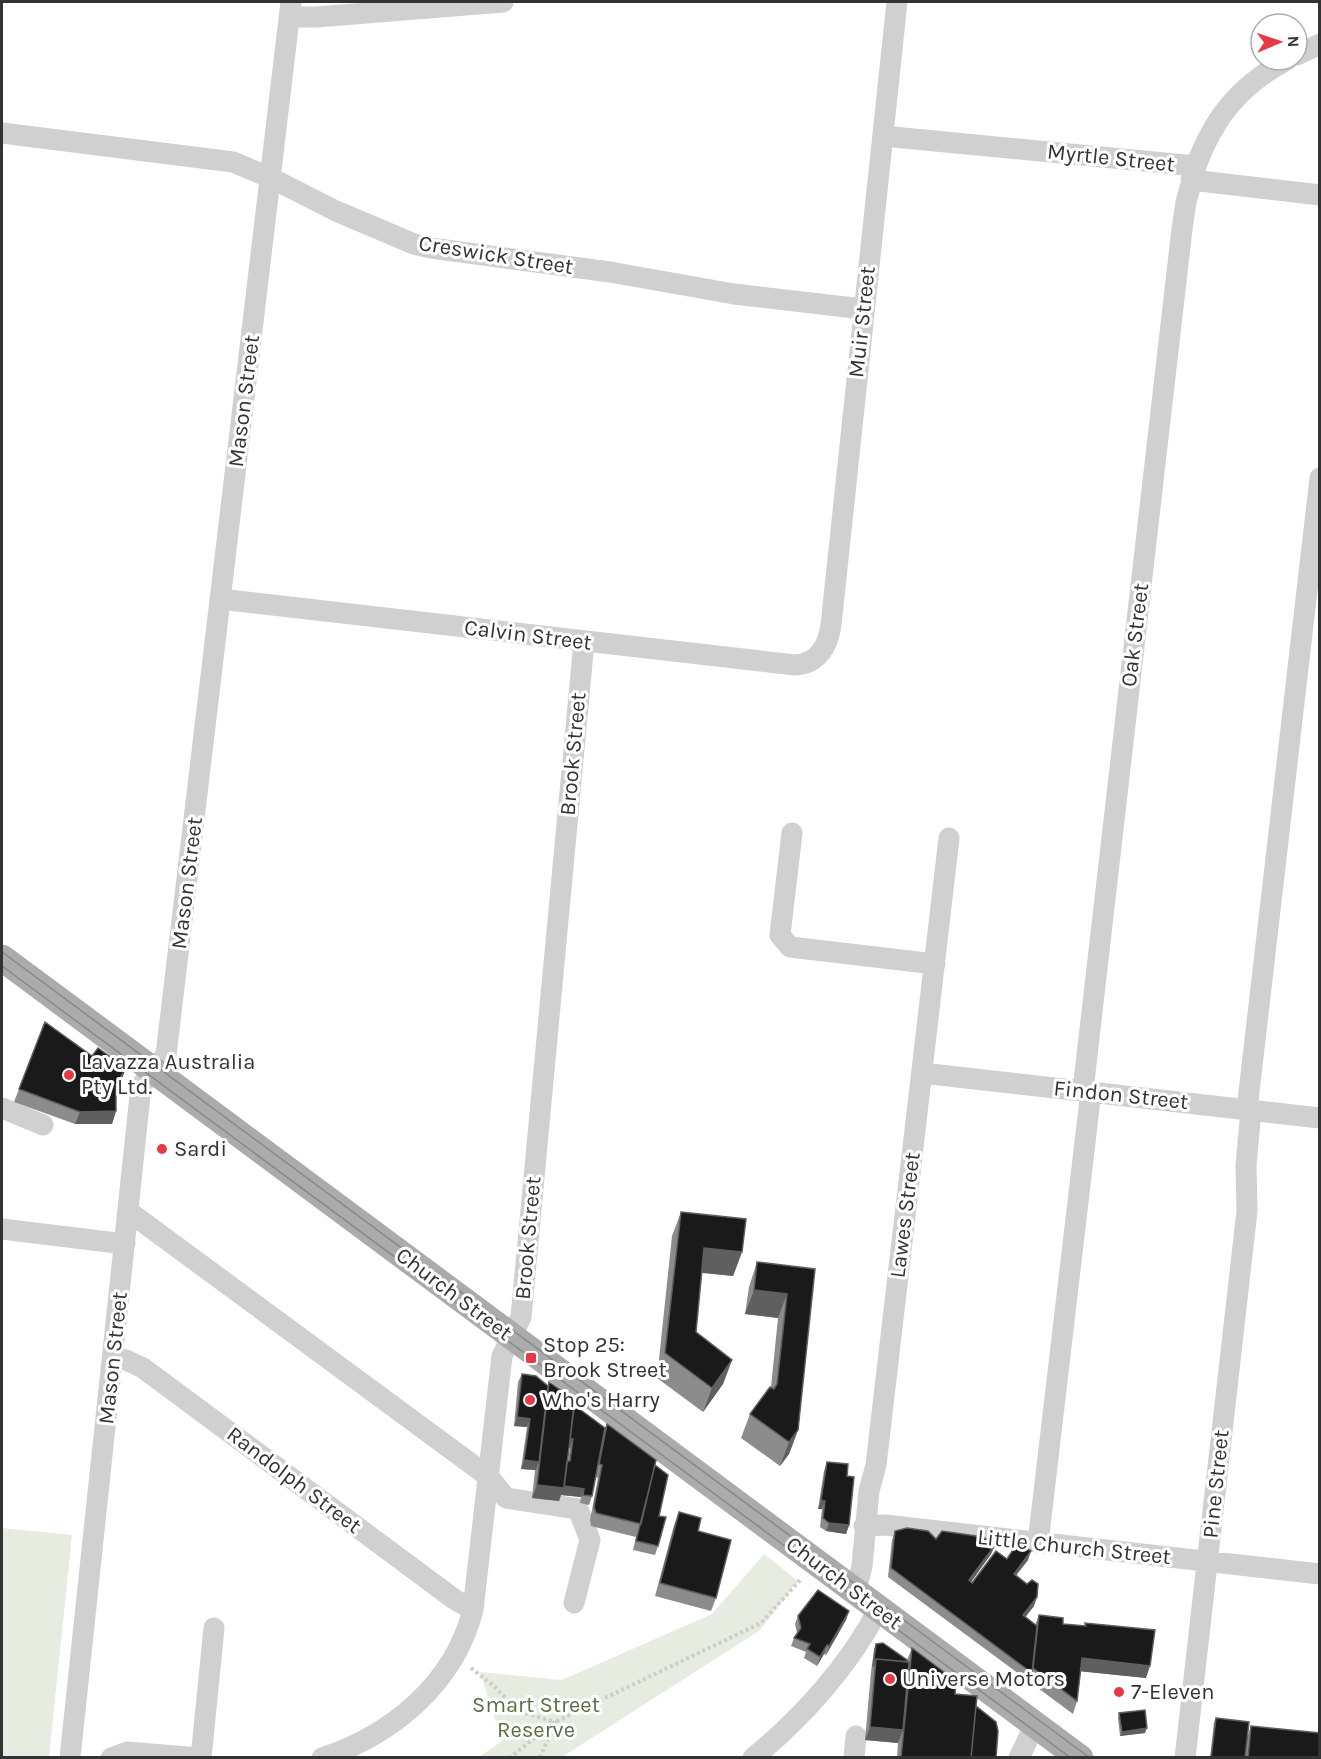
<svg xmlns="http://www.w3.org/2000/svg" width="1321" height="1759" viewBox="0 0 1321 1759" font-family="Karla,sans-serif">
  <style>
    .green { fill: #e6ecdf }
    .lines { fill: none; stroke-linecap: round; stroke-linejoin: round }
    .path { stroke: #cdcdcd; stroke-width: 4; stroke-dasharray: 3 3; stroke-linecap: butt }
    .minor { stroke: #d0d0d0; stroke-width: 21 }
    .major { stroke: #ababab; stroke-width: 27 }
    .tram { stroke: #888; stroke-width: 1.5 }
    .wall { fill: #8c8c8c; fill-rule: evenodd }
    .shaded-wall { fill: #5f5f5f }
    .building { fill: #1a1a1a; stroke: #5f5f5f; stroke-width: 1.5 }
    .poi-dot { fill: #e63946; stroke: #fff; stroke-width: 2 }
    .labels { text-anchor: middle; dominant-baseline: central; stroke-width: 6; stroke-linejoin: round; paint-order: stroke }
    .street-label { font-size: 22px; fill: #333; stroke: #fff }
    .poi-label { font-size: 22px; fill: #333; stroke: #fff; text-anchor: start }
    .park-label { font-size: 22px; fill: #56703f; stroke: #fff }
  </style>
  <rect width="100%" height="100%" fill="#fff"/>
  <!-- green -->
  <path class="green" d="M2,1528L72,1535L49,1757H2Z
    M764,1554L798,1581L759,1631L562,1757H479L502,1741L480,1672L562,1680L712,1614Z"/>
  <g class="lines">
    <!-- path -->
    <path class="path" d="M471,1668L495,1687L518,1711L555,1722L540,1758
      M509,1758L555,1722L761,1623L802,1578"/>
    <!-- minor -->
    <path class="minor" d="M289,17H316L503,2
      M1297,55L1320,44
      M2,133L233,162L271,178L336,211L414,244L431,248L610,272L734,294L863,309
      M883,136L1196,166L1186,202L1182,229L1083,1090
      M1196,166C1214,117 1240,85 1287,60
      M1191,180L1320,195
      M220,599L795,665C818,664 828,646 831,625L897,2
      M792,833L780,935L790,947L935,964
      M922,1073L1320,1118
      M2,1108L43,1125
      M1247,1109L1320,478
      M128,1211L489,1477L506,1498L578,1509L590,1540L574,1603
      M2,1229L125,1244
      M113,1357L126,1360L143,1368L454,1599L473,1610
      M864,1526L885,1525L1320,1574
      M1038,1543L1091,1091
      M856,1591L862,1566L869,1491L876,1465L949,838
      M70,1758L141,1086L166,1055L291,2
      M111,1758L127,1752L200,1758
      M201,1758L214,1628
      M322,1758C392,1735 454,1684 473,1610L502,1356L521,1317L584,642
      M753,1758C802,1718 850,1665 879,1608
      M854,1758L856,1736
      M1019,1758L1035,1724
      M1185,1758L1247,1211L1246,1165L1251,1110"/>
    <!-- major -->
    <path class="major" d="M2,958L1080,1758"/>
    <!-- tram -->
    <path class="tram" d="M2,952L1090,1758
      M2,966L1071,1758"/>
  </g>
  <!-- wall -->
  <path class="wall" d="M45,1022L92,1056L126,1068L121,1081L116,1090V1111L112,1124H75L14,1102Z
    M681,1212L742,1252L733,1276L702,1273L696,1332L732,1360L723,1384L703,1412L657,1378L672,1236Z
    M757,1262L815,1269L798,1430L789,1454L780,1466L741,1438L750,1414L771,1387L778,1318L745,1314L749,1287Z
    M522,1374L548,1386L549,1382L574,1405L605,1428L607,1424L655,1465L659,1516L658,1546L655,1555L633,1550L636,1537L591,1526L590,1520L598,1478L596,1477L592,1496L589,1505L580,1503L581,1497L561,1495L559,1501L532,1498L535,1470L521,1469L527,1427L514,1426L518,1382ZM569,1448H570L568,1461H567Z
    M827,1462L847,1476L849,1525L846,1534L826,1531L820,1527L822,1509H818L824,1471Z
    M679,1512L698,1531L716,1598L711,1611L655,1596L674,1525Z
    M895,1531L936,1539L995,1545L991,1554L971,1582L972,1583L1007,1559L1028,1560L1016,1575L1034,1606L1025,1617L1035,1625L1039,1615L1063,1624L1084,1626L1085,1623L1146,1678L1081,1671L1077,1701L1073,1714L888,1577L892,1540Z
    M849,1611L846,1620L826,1655L824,1654L817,1666L804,1658L806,1652L791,1646L794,1638L797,1633L795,1624L798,1616Z
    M876,1644L907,1660L912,1648L955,1694L976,1706L996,1758H897L898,1742V1743L865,1740L871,1672L874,1649Z
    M1119,1713L1145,1733L1120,1736L1118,1718Z
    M1216,1718L1247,1738L1251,1726L1320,1758H1210L1214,1722Z"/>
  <!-- shaded-wall -->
  <path class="shaded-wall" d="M126,1068L121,1081L111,1097L116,1085Z
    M116,1111L112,1124H75L80,1112Z
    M704,1248L742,1252L733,1276L696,1272Z
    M754,1290L787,1294L778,1318L745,1314Z
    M732,1360L723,1384L703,1412L712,1388Z
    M517,1417L530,1419L527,1427L514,1426Z
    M798,1430L789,1454L780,1466L789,1442Z
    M569,1439H573L570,1448L566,1447Z
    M524,1460L539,1462L536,1470L521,1469Z
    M537,1485L563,1486L584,1489L581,1497L561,1495L559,1501L532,1498Z
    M821,1500L825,1501L822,1509H818Z
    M829,1523L849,1525L846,1534L826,1531Z
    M995,1545L991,1554L966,1589L969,1580Z
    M1031,1551L1028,1560L1011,1582L1014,1574Z
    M1037,1597L1034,1606L1020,1624L1023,1615Z
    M849,1611L846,1620L826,1655L829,1646Z
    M827,1645L824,1654L817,1666L820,1657Z
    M1082,1658L1150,1666L1146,1678L1077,1671Z
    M870,1727L903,1730L898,1743L865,1740Z
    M1147,1728L1145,1733L1120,1736L1122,1732Z"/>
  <!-- building -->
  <path class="building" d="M45,1022L92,1056L98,1048L126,1068L116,1085V1111L80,1112L19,1089Z
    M681,1212L746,1219L742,1252L704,1248L696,1332L732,1360L712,1388L665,1353Z
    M757,1262L815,1269L798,1430L789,1442L750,1414L770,1387L774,1389L777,1384L787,1294L754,1290Z
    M522,1374L536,1376L548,1386L539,1462L524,1460L530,1419L517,1417Z
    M549,1382L575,1400L564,1488L537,1485Z
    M574,1405L605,1428L592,1496L583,1495L584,1489L564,1486L567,1461H570L573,1439H570Z
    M607,1424L656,1460L641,1524L596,1513L594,1507L602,1465L599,1464Z
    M827,1462L848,1464L847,1476L854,1477L849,1525L829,1523L823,1518L825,1501L821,1500Z
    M655,1465L668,1475L659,1516L666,1517L658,1546L636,1541Z
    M679,1512L701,1518L698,1531L731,1540L716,1598L660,1583Z
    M907,1528L928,1531L936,1539L942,1531L983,1537L995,1545L969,1580L972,1583L996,1551L1007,1559L1018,1542L1031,1551L1014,1574L1027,1584L1032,1580L1038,1584L1037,1597L1023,1615L1037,1626L1032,1673L891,1568L895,1531Z
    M818,1590L849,1611L829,1646L827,1645L820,1657L807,1649L810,1644L794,1638L801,1628L798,1616Z
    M1039,1615L1063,1618V1624L1086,1626L1085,1623L1155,1630L1150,1666L1082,1658L1077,1701L1033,1668Z
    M883,1643L907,1660V1662L876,1659L873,1667L876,1644Z
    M912,1648L956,1681L955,1694L977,1696L971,1758H901Z
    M876,1659L909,1662L903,1730L870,1727Z
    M976,1706L996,1722L998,1731L996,1758H971Z
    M1145,1710L1147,1728L1122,1732L1119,1713Z
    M1216,1718L1249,1722L1245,1758H1211Z
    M1251,1726L1320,1733V1758H1248Z"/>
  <!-- markers -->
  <g class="poi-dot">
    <circle cx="69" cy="1075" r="6"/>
    <circle cx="162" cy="1149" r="6"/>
    <rect x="525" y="1352" width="12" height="12" rx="3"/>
    <circle cx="530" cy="1400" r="6"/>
    <circle cx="890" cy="1679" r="6"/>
    <circle cx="1119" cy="1692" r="6"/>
  </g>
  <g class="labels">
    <!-- street labels -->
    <g class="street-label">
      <text transform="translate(1111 158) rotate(6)">Myrtle Street</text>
      <text transform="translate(496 255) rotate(9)">Creswick Street</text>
      <text transform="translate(862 322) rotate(-84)">Muir Street</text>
      <text transform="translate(244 401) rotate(-83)">Mason Street</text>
      <text transform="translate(528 635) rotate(7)">Calvin Street</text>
      <text transform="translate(1135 635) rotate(-83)">Oak Street</text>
      <text transform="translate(573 754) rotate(-85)">Brook Street</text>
      <text transform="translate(187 883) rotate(-83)">Mason Street</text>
      <text transform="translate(1121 1095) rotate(6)">Findon Street</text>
      <text transform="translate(905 1215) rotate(-83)">Lawes Street</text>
      <text transform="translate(528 1238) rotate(-85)">Brook Street</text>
      <text transform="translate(454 1294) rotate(37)">Church Street</text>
      <text transform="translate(113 1358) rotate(-84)">Mason Street</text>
      <text transform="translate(294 1480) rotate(37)">Randolph Street</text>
      <text transform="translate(1216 1484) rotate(-84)">Pine Street</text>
      <text transform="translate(1074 1547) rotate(6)">Little Church Street</text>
      <text transform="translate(844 1583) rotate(37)">Church Street</text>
    </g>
    <!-- poi labels -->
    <g class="poi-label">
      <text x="81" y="1062">Lavazza Australia<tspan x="81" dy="25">Pty Ltd.</tspan></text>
      <text x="174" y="1149">Sardi</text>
      <text x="543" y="1345">Stop 25:<tspan x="543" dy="25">Brook Street</tspan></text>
      <text x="542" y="1400">Who's Harry</text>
      <text x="902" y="1679">Universe Motors</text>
      <text x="1131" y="1692">7-Eleven</text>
    </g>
    <!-- park labels -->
    <g class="park-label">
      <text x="536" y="1705">Smart Street<tspan x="536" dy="25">Reserve</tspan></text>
    </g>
  </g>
  <!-- border -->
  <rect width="1321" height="1759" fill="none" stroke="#333333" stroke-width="6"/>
  <!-- north arrow -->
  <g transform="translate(1279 42) rotate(88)"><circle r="28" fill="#ffffff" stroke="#adadad" stroke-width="1.5"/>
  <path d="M0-4.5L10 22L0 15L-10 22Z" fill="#e63946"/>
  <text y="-9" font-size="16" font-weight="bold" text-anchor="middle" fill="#333333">N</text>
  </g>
</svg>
